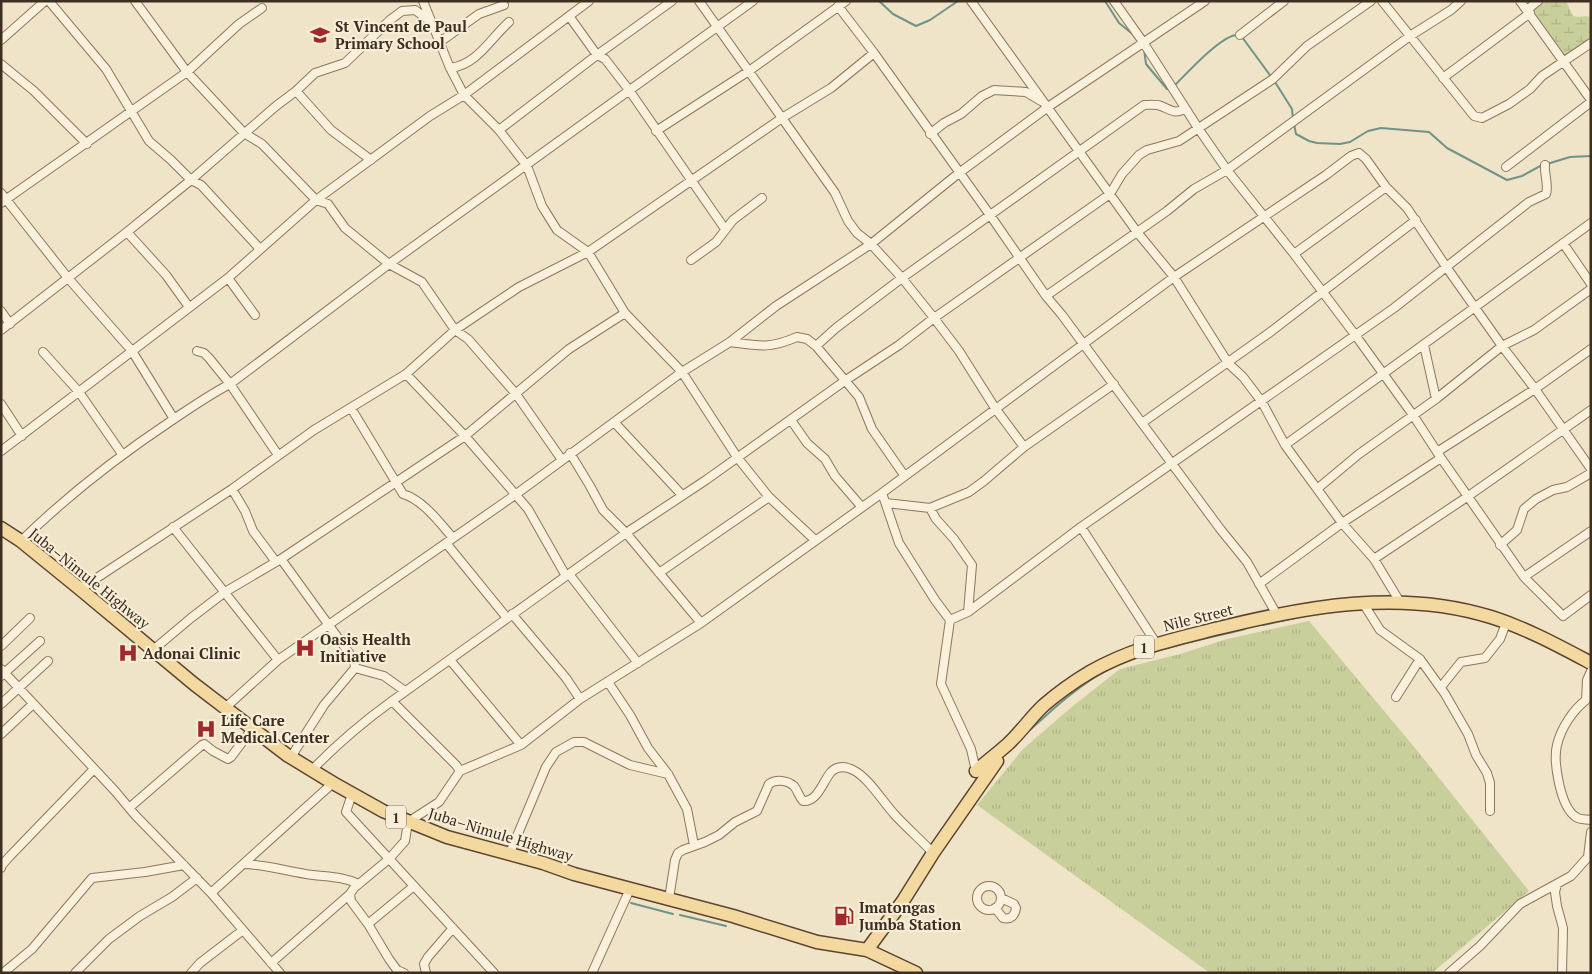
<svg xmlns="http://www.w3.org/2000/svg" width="1592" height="974" viewBox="0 0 1592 974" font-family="'PT Serif',serif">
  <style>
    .grass { fill: url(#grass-tufts) }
    .wetland { fill: url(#wetland-marsh) }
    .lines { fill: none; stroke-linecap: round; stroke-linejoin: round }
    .stream { stroke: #6f938a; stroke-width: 2 }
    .street-casing { stroke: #8d765c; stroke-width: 10 }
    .primary-casing { stroke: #5b4430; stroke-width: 15 }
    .street { stroke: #faf1dc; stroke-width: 8 }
    .primary { stroke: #f3d9a0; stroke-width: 12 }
    .labels { text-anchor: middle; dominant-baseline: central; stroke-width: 4.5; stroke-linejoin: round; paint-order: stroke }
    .shield { fill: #f7eed8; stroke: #756857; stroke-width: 1 }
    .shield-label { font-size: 14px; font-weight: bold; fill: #3d2e20 }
    .poi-label { font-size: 15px; font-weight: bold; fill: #3d2e20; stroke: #f7eed8; text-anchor: start }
    .street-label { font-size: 15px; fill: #3d2e20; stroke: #f7eed8 }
  </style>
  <defs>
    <pattern id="grass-tufts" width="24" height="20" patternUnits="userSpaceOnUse" patternTransform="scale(1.25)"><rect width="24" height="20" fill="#c9cf9b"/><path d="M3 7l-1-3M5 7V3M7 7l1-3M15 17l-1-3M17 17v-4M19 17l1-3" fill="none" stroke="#aeb285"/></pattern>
    <pattern id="wetland-marsh" width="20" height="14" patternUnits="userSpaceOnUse" patternTransform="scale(1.25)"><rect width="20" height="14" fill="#c9cf9b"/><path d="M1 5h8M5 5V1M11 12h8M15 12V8" fill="none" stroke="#aeb285"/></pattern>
  </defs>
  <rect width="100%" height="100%" fill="#f0e4c8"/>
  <!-- grass -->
  <path class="grass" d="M1309,621L1420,754L1529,891L1432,973H1210L977,805L1023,749L1074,705L1120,669L1180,654L1227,639Z"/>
  <!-- wetland -->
  <path class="wetland" d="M1539,1H1566L1573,16C1580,18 1584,15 1591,17V37L1564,57L1529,9Z"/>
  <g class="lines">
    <!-- stream -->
    <path class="stream" d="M879,1L893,14L916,26L930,20L958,1
      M1105,1L1119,23L1135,36
      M1242,37L1272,78
      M1144,49L1146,64L1167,89L1170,88
      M1275,82L1292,109L1293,119
      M1175,85C1188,72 1220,37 1236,35
      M1294,124L1296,134L1309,141L1317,143L1340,144L1350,142L1368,131L1381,128L1429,132L1447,148L1507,180L1522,176L1542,165
      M1547,164L1570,157L1591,156
      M1263,625L1295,618
      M1030,730C1054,708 1080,684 1109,669C1149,649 1202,640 1245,629
      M631,903L673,914
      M680,915L726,926"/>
    <defs>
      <path id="street" d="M49,1L106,69L149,141L171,160L191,180L201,185L260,249
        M135,1L187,72L244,133L262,144L316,200L328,204L345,228L389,264L422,282L455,330L468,339L516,394L562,460
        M423,1L450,68L464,95L499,130L527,166L542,206L557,230L588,252L782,118L699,1
        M971,1L1137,232L1174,277L1228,363L1243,377L1262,402L1285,445L1342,523L1374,559L1400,602
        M1114,1L1143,42L1198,128L1227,170L1294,254L1356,336L1413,415L1441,458L1524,577L1563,616L1591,595
        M1382,1L1474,116L1482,118L1509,104L1530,89L1542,76L1591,43
        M1520,1L1591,100
        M838,6L874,53L990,215L1046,296L1062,315L1221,530L1247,562L1277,615
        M1527,10L1538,1
        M569,16L597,55L605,59L629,90L725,229
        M1240,35L1284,1
        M1,40L45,1
        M440,42L479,14L504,5
        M874,53L831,88L782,118L835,193L848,221L857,233L871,244L902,278L934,318L959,351L995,408L1024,447
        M1,64L34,91L87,144
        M450,68C477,65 490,39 509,22
        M1443,78L1530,13
        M296,91L331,130L371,160
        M499,130L597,55L672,1
        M656,131L749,71L846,1
        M930,134L944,123L961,114L982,96L994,90L1026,92L1041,101
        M1506,167L1591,102
        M1,193L68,278L132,351L174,419
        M1,203L187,72L239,24L262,8
        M127,232L166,275L189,307
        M1563,243L1591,284
        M1294,254L1386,187
        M691,260L716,242L733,220L762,198
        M228,278L255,315
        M1046,296L1167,211L1194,189L1227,170L1410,36L1451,10L1461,1
        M1,311L10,324
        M1,330L127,232L191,180L276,106L296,91L315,73L345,63L390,20L402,11L415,10L430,21
        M730,342C759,346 769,349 797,337L807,339L816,346L859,397L872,429L904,475
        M1424,345L1436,399
        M816,346L836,328L902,278L1144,105C1150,105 1156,104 1161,106C1171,110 1176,115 1185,108
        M197,351L204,353L209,358L230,384L278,455
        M43,352L79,392L122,454
        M406,374L465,436L528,509L566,576
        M1,404L22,436
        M351,408L403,494C423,500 439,522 453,538
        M791,420L807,443L825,459L835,476L860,505
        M614,422L682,495
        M1142,423L1269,333L1416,220
        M1285,445L1591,223
        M1,451L228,278L316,200L430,116L464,95L589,1
        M1437,452L1535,389L1591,349
        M570,453L590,486L603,510L626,533L701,623
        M232,489L245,511L253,531L276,562
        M1317,489L1359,454L1436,399L1502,346L1534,330L1591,289
        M882,493L1174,277L1326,175L1351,156L1359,153L1366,159L1386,187L1407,208L1447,268L1502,346L1535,389L1591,469
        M886,503L930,508L969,492L984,481L1024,447L1114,384
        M930,508L936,519L954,539L972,565L968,612
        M173,527L278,660
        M1081,527L1156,643
        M21,541C67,496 117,457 171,421C190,408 209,395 230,384L389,264L753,1
        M446,543L507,618
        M1500,545L1517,530L1524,509L1536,499L1553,490L1567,487L1591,473
        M281,559L354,660L355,668L324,705L291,757
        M1374,559L1467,497L1591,410
        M659,573L769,497
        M569,574L638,663
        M1524,577L1591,531
        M1259,584L1342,523L1441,458
        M80,589L232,489L314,430L406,374L455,330L519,287L588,252L625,313L682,372L737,457L769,497L815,540
        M1363,603L1380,630L1420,659L1445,694L1468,734L1476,755L1487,773L1490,783V811
        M512,614L566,678L580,699
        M1,646L30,618
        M153,650L191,618L225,592L281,559L465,436L569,349L625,313
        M450,660L521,745
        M355,668L384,676L405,691
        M1,669L115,791L135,815L211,893L280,973
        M1591,671L1587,680L1586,700C1573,710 1561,728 1557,745C1553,761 1560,807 1576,817C1580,820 1586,819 1591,820
        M1,676L40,641
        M608,682L630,715L648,748L668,774L687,809L694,845
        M1441,687L1461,662L1485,658L1500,639L1506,623
        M1396,697L1420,659
        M392,701L456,765L460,771
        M1,704L48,661
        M225,708L278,660L515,495L682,372L730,342L776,306L871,244L959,173L1048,107L1205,1
        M1,734L33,704
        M312,770C337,744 363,722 392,701L626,533L706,480L846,380L899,345L934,318L1110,194L1122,174L1139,155L1147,150L1179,141L1273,79L1307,46L1371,1
        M976,771L971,749L941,684L950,620L968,612L1081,527L1394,308L1529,202L1546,194C1549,184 1544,175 1545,165
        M352,794L346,812L494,973
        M129,808L202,745L204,744L213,751L228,759L231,757L252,729
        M509,855L546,767L556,752L574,742H584L630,765L668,774
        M245,864C268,865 290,872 313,875C329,877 344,877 359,884
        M1,868L2,865L10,856L94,769
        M1557,884L1555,892L1557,906L1563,928L1562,973
        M977 898a12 12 0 1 1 24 0a12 12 0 1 1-24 0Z
        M211,893L333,783
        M669,899L675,860L678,853L683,850L705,842L719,835L735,822L757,811L769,784C776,779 787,780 794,786C798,791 799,797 803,801C818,802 823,781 831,772C837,766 845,766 853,770C868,777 883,802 895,815C907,828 921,840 933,853
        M995,908L1003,918C1010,920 1015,916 1016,908L1014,904L1001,898
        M368,924L414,886
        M271,963L350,894
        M3,973L32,949L92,878L145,872L184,865
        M75,973L109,939L140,916L172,897L197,878
        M191,973L200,963L243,930
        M404,973L397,970L389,959L368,924L351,901L350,894L354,888L389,859L405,841L408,822L439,802L460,771L521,745L580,699L701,623L882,493L899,543L935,600L950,620
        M426,973L424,964L428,957L453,928
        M592,973L630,889
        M1449,973L1480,946L1520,904L1571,876L1588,857L1591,832"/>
      <path id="primary" d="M1,528L21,541L80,589L194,684L287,755L333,783L383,811L447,837L543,863L574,874L733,916L817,942L867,950L916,973
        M867,950L903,901L933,853L997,761L976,771C986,762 998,753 1008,744C1021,732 1031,717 1044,705C1058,693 1075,681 1090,672C1132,648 1172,640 1219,628C1308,606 1401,589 1491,617C1526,628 1559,646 1591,663"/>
    </defs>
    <!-- street casing -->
    <use href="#street" class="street-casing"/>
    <!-- primary casing -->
    <use href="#primary" class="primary-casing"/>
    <!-- street -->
    <use href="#street" class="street"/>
    <!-- primary -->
    <use href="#primary" class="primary"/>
  </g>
  <!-- icons -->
  <defs>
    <symbol id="school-bare" viewBox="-9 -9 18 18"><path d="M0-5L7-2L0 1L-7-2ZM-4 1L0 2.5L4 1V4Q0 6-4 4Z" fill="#9e2a2b" stroke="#f7eed8" stroke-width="2.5" paint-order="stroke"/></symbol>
    <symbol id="hospital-bare" viewBox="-9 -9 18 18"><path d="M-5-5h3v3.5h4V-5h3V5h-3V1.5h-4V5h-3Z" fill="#9e2a2b" stroke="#f7eed8" stroke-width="2.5" paint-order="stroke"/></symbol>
    <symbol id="fuel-bare" viewBox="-9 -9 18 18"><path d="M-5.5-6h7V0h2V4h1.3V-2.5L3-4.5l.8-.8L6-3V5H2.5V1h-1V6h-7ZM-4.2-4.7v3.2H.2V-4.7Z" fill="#9e2a2b" stroke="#f7eed8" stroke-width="2.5" paint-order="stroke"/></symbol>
  </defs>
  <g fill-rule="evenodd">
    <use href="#school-bare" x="306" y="21" width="28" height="28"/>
    <use href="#hospital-bare" x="291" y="634" width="28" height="28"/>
    <use href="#hospital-bare" x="114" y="639" width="28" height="28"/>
    <use href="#hospital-bare" x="192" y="715" width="28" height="28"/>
    <use href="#fuel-bare" x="830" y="902" width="28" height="28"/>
  </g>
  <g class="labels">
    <!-- shield labels -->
    <g class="shield">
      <rect x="1134" y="635.5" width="20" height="23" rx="4"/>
      <rect x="386" y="805.5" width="20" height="23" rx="4"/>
    </g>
    <g class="shield-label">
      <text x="1144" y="647">1</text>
      <text x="396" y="817">1</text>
    </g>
    <!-- poi labels -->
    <g class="poi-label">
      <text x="335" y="26">St Vincent de Paul<tspan x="335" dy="17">Primary School</tspan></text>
      <text x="320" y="639">Oasis Health<tspan x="320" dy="17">Initiative</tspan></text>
      <text x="143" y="653">Adonai Clinic</text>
      <text x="221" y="720">Life Care<tspan x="221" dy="17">Medical Center</tspan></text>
      <text x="859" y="907">Imatongas<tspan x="859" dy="17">Jumba Station</tspan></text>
    </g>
    <!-- street labels -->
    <g class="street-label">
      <text transform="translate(90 578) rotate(39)">Juba–Nimule Highway</text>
      <text transform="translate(1198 617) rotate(-14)">Nile Street</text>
      <text transform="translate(501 834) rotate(17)">Juba–Nimule Highway</text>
    </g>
  </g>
  <!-- border -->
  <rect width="1592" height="974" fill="none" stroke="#3d2e20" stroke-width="5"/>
</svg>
